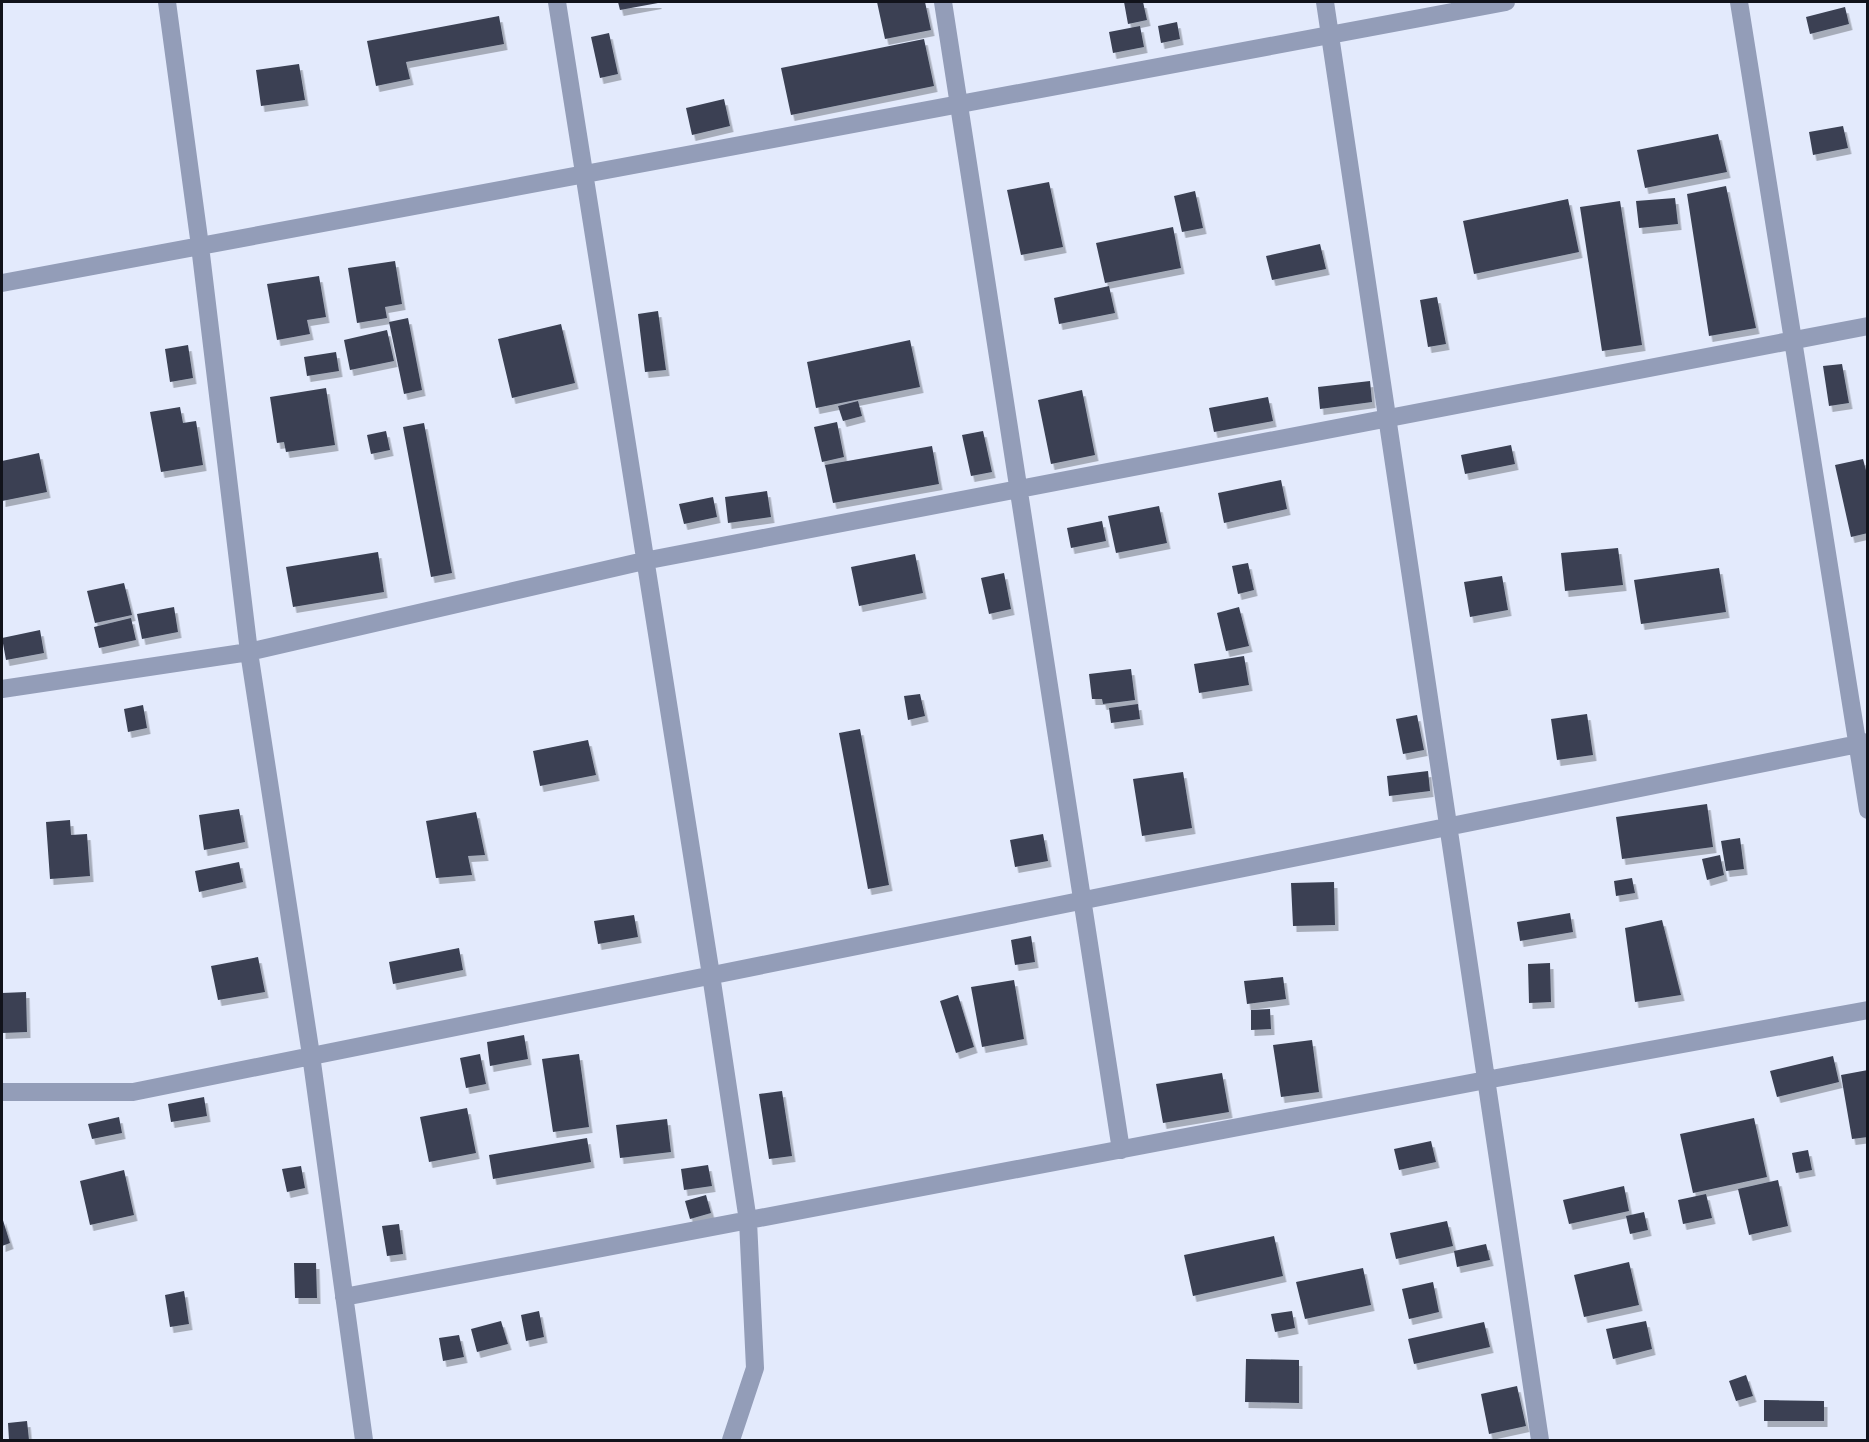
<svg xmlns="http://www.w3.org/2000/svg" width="1869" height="1442" viewBox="0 0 1869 1442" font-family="Jost,sans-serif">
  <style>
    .building { fill: #3a4153; filter: url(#shadow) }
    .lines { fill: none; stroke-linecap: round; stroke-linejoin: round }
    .street { stroke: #939db8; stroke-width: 18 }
  </style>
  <defs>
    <filter id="shadow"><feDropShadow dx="3.5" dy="6" stdDeviation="0" flood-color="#0004"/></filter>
  </defs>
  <rect width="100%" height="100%" fill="#e3eafc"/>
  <!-- building -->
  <path class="building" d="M618,2H658V3L620,10Z
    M877,2H925L931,30L885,39Z
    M1124,2H1143L1147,20L1128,24Z
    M1845,7L1849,24L1810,34L1806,17Z
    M499,16L504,44L406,62L410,79L376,86L367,41Z
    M1177,22L1180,39L1161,43L1158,26Z
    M1140,26L1144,47L1113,53L1109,32Z
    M609,33L618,74L600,78L591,37Z
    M924,39L934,86L791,115L781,68Z
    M299,64L305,100L261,106L256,70Z
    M724,99L730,126L692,135L686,108Z
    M1843,126L1848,148L1813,155L1809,132Z
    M1718,134L1727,172L1645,188L1637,150Z
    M1049,182L1063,247L1021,255L1007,190Z
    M1726,186L1756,328L1709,336L1687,194Z
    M1195,191L1203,228L1182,232L1174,196Z
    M1675,198L1678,224L1639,228L1636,201Z
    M1568,199L1579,252L1474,274L1463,221Z
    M1620,201L1642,345L1602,351L1580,207Z
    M1173,227L1181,268L1105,283L1096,243Z
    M1320,244L1326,269L1272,280L1266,256Z
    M395,261L402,304L385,307L387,318L357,323L348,268Z
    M319,276L326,317L307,320L310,334L277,340L267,284Z
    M1109,286L1115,313L1059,324L1054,298Z
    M1437,297L1446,344L1428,347L1420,300Z
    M658,311L666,370L645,372L638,314Z
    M408,318L422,390L404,394L389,322Z
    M561,324L575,383L512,398L498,339Z
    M387,330L394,361L350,370L344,340Z
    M910,340L920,387L816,408L807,362Z
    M188,345L193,378L170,382L165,349Z
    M336,352L339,371L307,376L304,357Z
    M1842,364L1849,403L1829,406L1823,366Z
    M1370,381L1372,402L1320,409L1318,387Z
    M326,388L335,445L286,452L284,442L277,443L270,397Z
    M1082,390L1095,455L1051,464L1038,400Z
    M1268,397L1273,421L1214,432L1209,408Z
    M858,401L862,416L843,421L838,406Z
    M180,407L183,423L196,421L203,465L161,472L150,412Z
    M837,422L844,457L822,462L814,427Z
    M424,423L452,573L431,577L403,427Z
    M386,431L390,450L371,454L367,435Z
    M983,431L992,472L971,476L962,435Z
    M1511,445L1515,464L1465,474L1461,455Z
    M932,446L939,484L833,503L825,465Z
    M39,453L47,492L2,501V461Z
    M1863,459L1868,478V533L1851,537L1835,465Z
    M1281,480L1287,509L1224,523L1218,493Z
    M767,491L771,517L728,523L725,497Z
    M713,497L717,517L684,524L679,504Z
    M1159,506L1167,543L1116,553L1108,516Z
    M1102,521L1106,541L1071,548L1067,528Z
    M1618,548L1623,585L1565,591L1561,553Z
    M378,552L384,592L293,607L286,567Z
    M915,554L923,593L859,606L851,567Z
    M1248,563L1254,590L1238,594L1232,566Z
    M1719,568L1726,612L1641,624L1634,580Z
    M1004,573L1011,609L989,614L981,578Z
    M1502,576L1508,610L1470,617L1464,582Z
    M124,583L132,615L95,623L87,591Z
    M174,607L178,632L142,639L137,614Z
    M1239,607L1249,646L1226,651L1217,613Z
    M131,618L136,640L99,648L94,627Z
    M40,630L44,653L6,660L2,638Z
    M1244,656L1249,685L1199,693L1194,664Z
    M1131,669L1135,700L1103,704L1102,699H1092L1089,674Z
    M920,694L925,716L908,720L904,696Z
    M1138,704L1140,719L1111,723L1109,708Z
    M143,705L147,728L128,732L124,709Z
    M1587,714L1593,755L1557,760L1551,719Z
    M1417,715L1424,750L1403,754L1396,719Z
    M860,729L889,885L868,889L839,733Z
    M588,740L596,775L540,786L533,751Z
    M1428,771L1430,791L1389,796L1387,776Z
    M1183,772L1192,828L1142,836L1133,779Z
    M1707,804L1713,847L1622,859L1616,817Z
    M239,809L245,842L204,850L199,815Z
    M476,812L485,855L468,856L472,875L436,878L426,821Z
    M70,820L71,835L87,834L90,876L50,879L46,822Z
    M1043,834L1048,861L1015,867L1010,840Z
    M1740,838L1744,869L1726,871L1721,841Z
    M1720,855L1724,875L1707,880L1702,859Z
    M239,862L243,882L199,892L195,871Z
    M1632,878L1635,893L1616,896L1614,881Z
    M1334,882L1335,925L1293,926L1291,883Z
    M1570,913L1573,932L1520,941L1517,922Z
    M634,915L638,937L598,944L594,921Z
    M1662,920L1681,995L1635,1002L1625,928Z
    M1031,936L1035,962L1015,965L1011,940Z
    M459,948L463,970L393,984L389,962Z
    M258,957L265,992L218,1000L211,966Z
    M1550,963L1551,1002L1529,1003L1528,964Z
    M1283,977L1286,999L1247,1004L1244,981Z
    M1014,980L1024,1039L982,1047L971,987Z
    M26,992L27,1032L2,1033V993Z
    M958,995L974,1047L956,1053L940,1001Z
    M1270,1009L1271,1029L1251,1030V1010Z
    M524,1035L528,1059L490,1066L487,1042Z
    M1312,1040L1319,1092L1281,1097L1273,1045Z
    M480,1054L486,1084L466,1088L460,1058Z
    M579,1054L589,1127L553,1132L542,1059Z
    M1833,1056L1839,1082L1777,1097L1770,1071Z
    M1868,1070V1137L1852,1139L1841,1075Z
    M1222,1073L1229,1112L1163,1123L1156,1084Z
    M782,1091L792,1156L769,1159L759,1094Z
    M204,1097L207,1116L171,1122L168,1104Z
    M467,1108L476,1153L429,1162L420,1117Z
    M119,1117L122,1133L92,1139L88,1124Z
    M1754,1118L1767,1177L1693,1193L1680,1134Z
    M667,1119L671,1152L620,1158L616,1125Z
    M587,1138L591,1162L493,1179L489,1155Z
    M1431,1141L1436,1162L1399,1170L1394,1149Z
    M1808,1150L1812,1170L1796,1173L1792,1153Z
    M708,1165L712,1186L684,1190L681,1169Z
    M301,1166L305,1188L287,1192L282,1169Z
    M124,1170L134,1215L90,1225L80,1181Z
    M1778,1180L1788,1226L1749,1235L1738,1189Z
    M1624,1186L1629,1211L1569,1224L1563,1200Z
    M1706,1194L1712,1218L1683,1224L1678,1200Z
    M706,1195L711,1213L690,1219L685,1201Z
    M1644,1212L1648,1230L1630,1234L1626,1216Z
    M2,1217L10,1243L2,1246Z
    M1447,1221L1453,1246L1396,1259L1390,1233Z
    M399,1224L403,1254L387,1256L382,1226Z
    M1274,1236L1283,1276L1193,1296L1184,1255Z
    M1486,1244L1490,1260L1457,1267L1454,1251Z
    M1629,1262L1639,1305L1584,1317L1574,1275Z
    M294,1263H316L317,1298H295Z
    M1363,1268L1371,1305L1305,1319L1296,1282Z
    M1433,1282L1439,1312L1409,1319L1402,1289Z
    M184,1291L189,1324L170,1327L165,1295Z
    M539,1311L544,1337L526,1341L521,1315Z
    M1292,1311L1295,1328L1275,1332L1271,1314Z
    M501,1321L508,1344L477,1352L471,1329Z
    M1646,1321L1652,1349L1613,1359L1606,1329Z
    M1484,1322L1490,1347L1414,1364L1408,1339Z
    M459,1335L464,1357L443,1361L439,1338Z
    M1246,1359L1299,1360V1403L1245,1402Z
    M1746,1375L1753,1396L1736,1401L1729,1381Z
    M1517,1386L1526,1426L1489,1434L1481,1394Z
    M1764,1400L1824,1401V1421H1764Z
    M27,1421L29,1440H9L8,1423Z"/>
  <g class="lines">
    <!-- street -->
    <path class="street" d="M167,2L200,246L249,652L311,1055L364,1440
      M557,2L711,975L748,1221L755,1368L731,1440
      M943,2L1121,1150
      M1325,2L1540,1440
      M1739,2L1868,810
      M2,283L1506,2
      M2,689L249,652L644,561L1868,326
      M2,1092H133L1868,742
      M344,1297L1486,1080L1868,1010"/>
  </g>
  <!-- border -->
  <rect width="1869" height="1442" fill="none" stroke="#11131b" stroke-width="6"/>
</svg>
